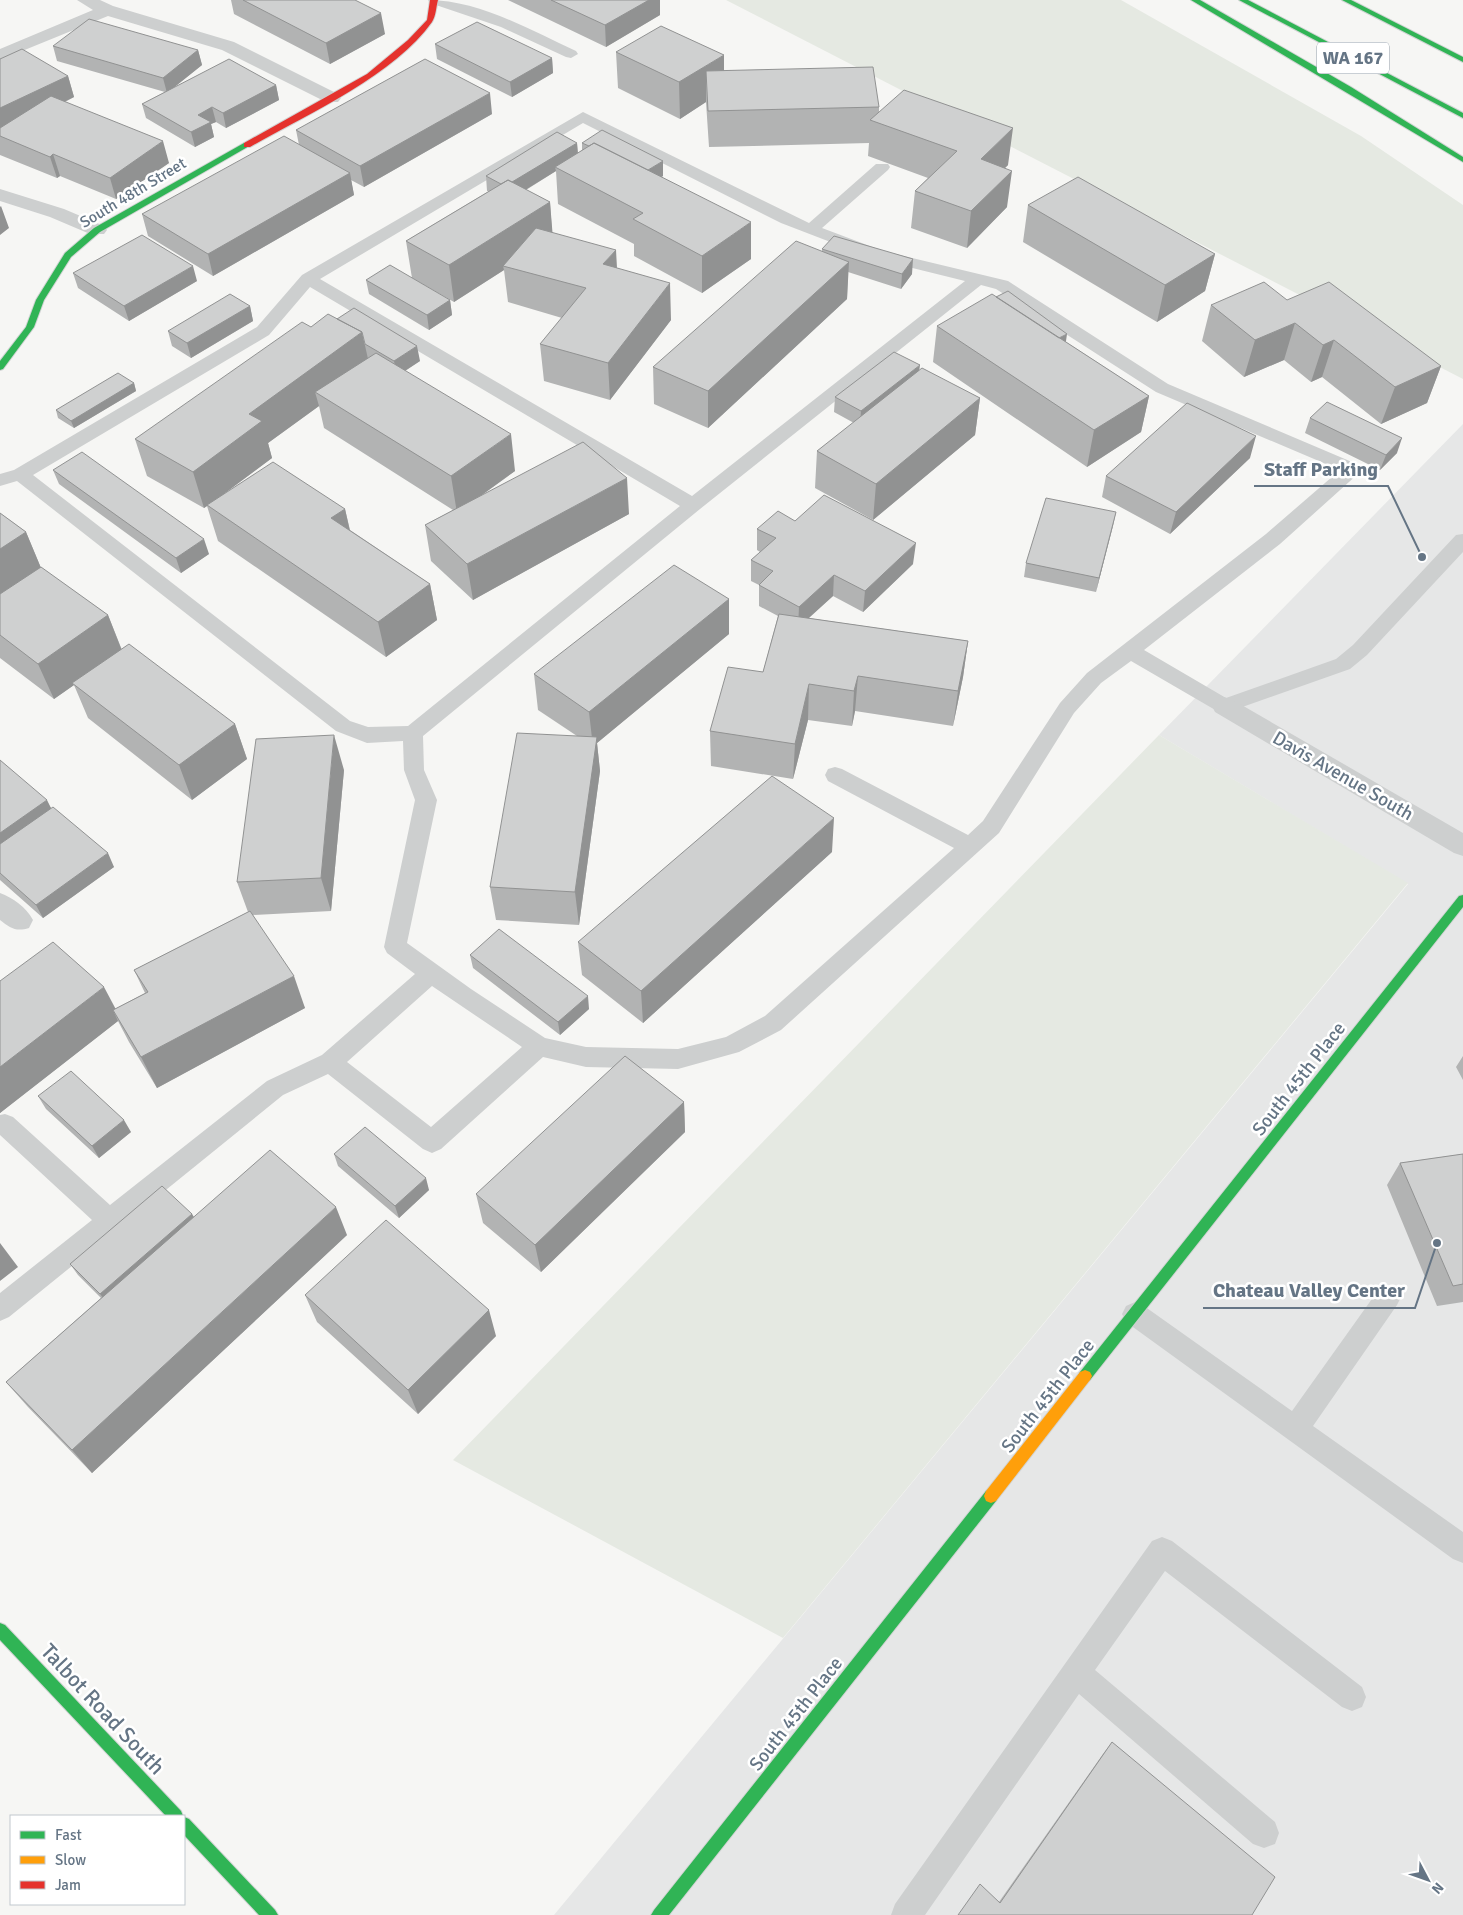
<svg xmlns="http://www.w3.org/2000/svg" width="1463" height="1915" viewBox="0 0 1463 1915" font-family="Signika,sans-serif">
  <style>
    .built { fill: #e6e7e7 }
    .green { fill: #e5e9e2 }
    .lines { fill: none; stroke-linecap: round; stroke-linejoin: round }
    .fast-casing { stroke: #d2d4d4; stroke-width: 2 }
    .slow-casing { stroke: #d2d4d4; stroke-width: 2 }
    .jam-casing { stroke: #d2d4d4; stroke-width: 2 }
    .lane { fill: #cdcfcf; fill-rule: evenodd }
    .street { fill: #cdcfcf; fill-rule: evenodd }
    .fast { fill: #30b455; fill-rule: evenodd }
    .slow { fill: #ff9f0a; fill-rule: evenodd }
    .jam { fill: #e5322d; fill-rule: evenodd }
    .wall { fill: #b2b3b3 }
    .shaded-wall { fill: #919292 }
    .building { fill: #cfd0d0; stroke: #919292 }
    .labels { text-anchor: middle; dominant-baseline: central; stroke-width: 5; stroke-linejoin: round; paint-order: stroke }
    .far-street-label { font-size: 16px; fill: #657585; stroke: #fff }
    .shield { fill: #fff; stroke: #939eaa; stroke-width: 1 }
    .shield-label { font-size: 18px; font-weight: bold; fill: #657585 }
    .street-label { font-size: 19px; fill: #657585; stroke: #fff }
    .near-street-label { font-size: 22px; fill: #657585; stroke: #fff }
    .leader { fill: none; stroke: #657585; stroke-width: 2 }
    .callout-dot { fill: #657585; stroke: #fff; stroke-width: 2 }
    .callout-label { font-size: 20px; text-anchor: middle; font-weight: bold; fill: #657585; stroke: #fff; stroke-width: 5; stroke-linejoin: round; paint-order: stroke }
  </style>
  <rect width="100%" height="100%" fill="#f6f6f4"/>
  <!-- built -->
  <path class="built" d="M1463,424V1915H554L1408,884L1159,735Z"/>
  <!-- green -->
  <path class="green" d="M726,0H1121L1361,136L1463,205V379Z
    M1159,735L1408,883L783,1638L453,1460Z"/>
  <g class="lines">
    <defs>
      <path id="fast" d="M1191,0H1200L1351,87L1463,157V162Z
        M1239,0H1248L1463,113V118Z
        M1342,0H1351L1463,57V62Z
        M244,143L251,145L100,232L71,257L44,300L34,327L3,369L0,370V361L26,327L36,300L65,253L94,228Z
        M1463,895V907L1090,1380L1085,1382L1080,1380L1078,1376L1080,1372L1459,896Z
        M991,1489L996,1491L998,1496L996,1501L669,1915H651L654,1910L986,1491Z
        M0,1623L5,1625L181,1811L183,1816H166L0,1640Z
        M184,1817L189,1819L275,1910L278,1915H259L184,1835Z"/>
      <path id="slow" d="M1085,1370L1090,1372L1092,1376L1090,1380L996,1501L991,1503L986,1501L984,1496L986,1491L1080,1372Z"/>
      <path id="jam" d="M430,0H438C436,7 436,16 432,22C395,75 306,115 250,147H244V143L367,74L408,40L427,20Z"/>
    </defs>
    <!-- fast casing -->
    <use href="#fast" class="fast-casing"/>
    <!-- slow casing -->
    <use href="#slow" class="slow-casing"/>
    <!-- jam casing -->
    <use href="#jam" class="jam-casing"/>
    <!-- lane -->
    <path class="lane" d="M428,0C479,0 530,30 576,51L578,54L571,58L566,57L501,27L430,3Z
      M583,112L809,223L876,164H888L890,167L888,170L822,228L883,251L1008,281L1168,384L1359,465L1362,469L1359,473L1280,544L1144,650L1226,698L1336,659L1353,645L1456,535L1463,534V552L1367,655L1350,669L1231,711L1224,714L1217,711L1131,661L1101,683L1074,713L999,833L781,1030L739,1052L678,1069L586,1067L543,1057L441,1149L432,1153L423,1149L328,1074L283,1095L9,1317L0,1321V1293L92,1220L0,1135V1115L5,1114L13,1117L110,1205L267,1081L322,1055L415,974L387,953L384,947L415,800L404,770L403,741L367,743L336,731L17,481L0,486V474L14,470L257,327L302,275ZM583,123L781,223L872,258L965,281L692,496L320,279ZM981,285L996,289L1156,392L1340,470L1266,534L1087,673L1060,703L983,821L968,835L842,769L835,767L828,769L825,775L828,781L954,848L765,1016L726,1037L678,1049L586,1047L545,1038L471,989L407,943L437,800L424,770L423,736L700,509ZM310,287L680,506L408,726L368,727L350,721L33,475L269,335ZM432,986L522,1047L431,1127L347,1062Z
      M1388,1285L1397,1289L1401,1297L1397,1305L1313,1426L1463,1532V1563L1453,1559L1126,1322L1122,1314L1126,1306L1135,1302L1144,1306L1292,1411L1379,1289Z
      M1162,1537L1172,1541L1362,1687L1366,1697L1362,1707L1352,1711L1342,1707L1165,1571L1095,1670L1275,1822L1279,1833L1275,1844L1264,1848L1253,1844L1079,1694L925,1915H891L895,1904L1152,1541Z"/>
    <!-- street -->
    <path class="street" d="M77,0H100L113,6L234,42L338,94L341,98L338,102H326L222,50L108,16L0,60V49L93,10Z
      M0,189L64,209L104,226L107,230L104,234H90L50,217L0,201Z
      M1224,697L1233,700L1463,833V856L1454,853L1215,712L1212,706L1215,700Z
      M0,893C13,898 26,907 33,920L29,928C16,932 10,928 0,920Z"/>
    <!-- fast -->
    <use href="#fast" class="fast"/>
    <!-- slow -->
    <use href="#slow" class="slow"/>
    <!-- jam -->
    <use href="#jam" class="jam"/>
  </g>
  <!-- wall -->
  <path class="wall" d="M231,0H355L385,34L330,64L234,14Z
    M508,0H660V15L606,47Z
    M435,44L552,58L553,73L512,97L437,59Z
    M53,46L198,50L202,65L172,89L276,85L279,100L226,128L216,122L211,124L214,137L195,147L146,118L142,104L165,92L57,61Z
    M616,52L724,71L879,107V113L1008,165L1005,168L1007,207L967,248L911,228L915,191L928,178L868,156L869,143L709,147L706,102L680,119L618,88Z
    M0,59L68,76L74,97L65,102L169,163L116,199L60,176L57,178L0,155Z
    M492,114L364,187L351,180L354,195L213,276L148,236L142,214L299,145L296,130Z
    M577,143L578,153L582,150V143L663,176L661,177L751,259L702,293L634,256V244L558,204L556,171L526,190L550,202L552,233L617,268L671,320L610,400L544,381L540,344L562,318L508,302L504,270L454,302L412,278L406,241L489,191H487L486,176Z
    M1028,205L1215,254L1205,291L1157,322L1023,242Z
    M822,249L912,274L901,289L848,272L847,299L708,428L654,404L653,367L822,251Z
    M73,273L197,281L129,321L78,288Z
    M366,280L450,300L452,315L429,330L369,294Z
    M1287,300L1441,366L1427,403L1381,424L1322,377L1311,382L1284,360L1244,377L1202,341L1211,305Z
    M250,306L253,321L191,358L172,346L168,331Z
    M937,326L1066,342L1149,396L1141,432L1087,467L933,362Z
    M311,327L420,361L405,371L515,471L482,495L629,514L473,600L431,561L425,525L453,510L324,428L319,406L268,443L272,458L224,493L345,509L350,530L430,584L437,620L386,657L218,541L207,506L204,508L147,476L135,439Z
    M919,371L980,398L975,435L873,520L815,488L817,451L854,423L834,412L835,397Z
    M134,383L136,391L74,428L58,418L56,410Z
    M1310,418L1397,453L1380,470L1305,433Z
    M1250,458L1170,534L1102,497L1106,476Z
    M53,470L209,554L181,573L59,484Z
    M1116,512L1096,592L1024,577L1026,563Z
    M0,513L26,532L41,568L108,615L122,650L235,724L247,759L192,800L88,718L74,685L54,699L0,658Z
    M795,521L913,564L863,612L833,596L808,618L968,641L963,677L953,726L855,711L852,726L808,720L793,779L711,766L710,731L763,672L778,616L759,606V585L751,581V560L760,552L757,550V529Z
    M729,599V634L597,743L600,771L579,925L496,920L490,887L577,736L538,710L534,674Z
    M0,760L114,867L43,918L0,880Z
    M344,770L331,911L253,915L305,1008L157,1088L129,1042L118,1021L0,1113V981L115,1009L145,993L134,970L248,912L237,882Z
    M832,852L643,1023L582,975L578,942Z
    M470,955L589,1009L560,1035L473,968Z
    M1463,1056V1080L1456,1067Z
    M38,1096L131,1132L99,1158L46,1109Z
    M684,1102L685,1132L541,1272L483,1223L476,1194Z
    M334,1154L429,1190L399,1218L338,1166Z
    M1463,1154V1302L1437,1306L1387,1185L1400,1163Z
    M192,1214L194,1217L347,1235L92,1473L28,1407L6,1382L101,1298L78,1275L70,1264Z
    M305,1295L496,1336L418,1414L317,1322Z
    M1112,1742L1252,1915H958L999,1902L1103,1754Z"/>
  <!-- shaded-wall -->
  <path class="shaded-wall" d="M649,0H660V15L606,47L605,25Z
    M381,13L385,34L330,64L326,43Z
    M198,50L202,65L167,93L163,78Z
    M724,55V91L706,71V102L680,119L679,82Z
    M552,58L553,73L512,97L510,82Z
    M68,76L74,97L0,133V108Z
    M276,85L279,100L226,128L223,113Z
    M490,93L492,114L364,187L360,166Z
    M212,107L216,122L211,124L214,137L195,147L191,132L198,115Z
    M1013,128L1008,165L976,196L981,159Z
    M163,141L169,163L116,199L110,178Z
    M577,143L578,157L555,167L556,171L507,201L505,186Z
    M53,154L60,176L57,178L50,157Z
    M663,161V176L643,188V173Z
    M1012,171L1007,207L967,248L971,211Z
    M350,173L354,195L213,276L208,254Z
    M550,202L553,239L503,266L504,270L454,302L449,265Z
    M1,206L9,228L0,235V207Z
    M751,222V259L702,293V256Z
    M616,250L618,286L603,264Z
    M1215,254L1205,291L1157,322L1165,285Z
    M913,259L912,274L901,289L902,274Z
    M849,262L847,299L708,428V391Z
    M193,266L197,281L129,321L124,306Z
    M670,283L671,320L610,400L608,363Z
    M450,300L452,315L429,330L427,315Z
    M250,306L253,321L191,358L187,343Z
    M1295,323L1284,360L1244,377L1255,340Z
    M362,332L370,368L315,392L319,406L268,443L272,458L208,506L207,505V506L204,508L193,472L249,414Z
    M1067,334L1065,348L1047,344Z
    M1334,340L1322,377L1311,382L1323,345Z
    M417,346L420,361L397,376L394,361Z
    M920,365L918,380L860,426L861,411Z
    M1441,366L1427,403L1381,424L1395,387Z
    M134,383L136,391L74,428L71,421Z
    M1149,396L1141,432L1087,467L1094,430Z
    M980,398L975,435L873,520L876,484Z
    M511,434L515,471L457,513L451,476Z
    M1256,436L1250,458L1170,534L1176,512Z
    M1402,438L1397,453L1380,470L1386,455Z
    M627,478L629,514L473,600L467,564Z
    M345,509L353,545L331,518Z
    M1116,512L1113,526L1096,592L1099,578Z
    M26,532L41,568L0,595V549Z
    M204,539L209,554L181,573L176,558Z
    M916,543L913,564L863,612L865,591Z
    M834,575L833,596L798,628L799,607Z
    M430,584L437,620L386,657L378,622Z
    M729,599V634L597,743L600,771L579,925L575,892L593,747L589,712Z
    M108,615L122,651L72,683L74,685L54,699L38,664Z
    M968,641L963,677L953,726L958,691Z
    M858,676L855,711L852,726L854,691Z
    M809,684L808,720L793,779L795,744Z
    M235,724L247,759L192,800L179,765Z
    M334,735L344,770L331,911L321,878Z
    M47,800L54,814L0,852V833Z
    M834,818L832,852L643,1023L641,991Z
    M108,853L114,867L43,918L36,905Z
    M294,976L305,1008L157,1088L141,1057Z
    M104,987L121,1019L113,1010L118,1021L0,1113V1067Z
    M588,996L589,1009L560,1035L558,1022Z
    M684,1102L685,1132L541,1272L535,1245Z
    M124,1120L131,1132L99,1158L92,1146Z
    M426,1178L429,1190L399,1218L395,1206Z
    M336,1207L347,1235L92,1473L72,1450Z
    M192,1214L198,1225L108,1304L100,1294Z
    M0,1243L18,1267L0,1281Z
    M489,1310L496,1336L418,1414L408,1390Z"/>
  <!-- building -->
  <path class="building" d="M243,0H355L381,13L326,43Z
    M551,0H649L605,25Z
    M89,19L198,50L163,78L53,46Z
    M477,22L552,58L510,82L435,44Z
    M661,26L724,55L679,82L616,52Z
    M22,49L68,76L0,108V59Z
    M229,59L276,85L223,113L212,107L198,115L211,122L191,132L142,104Z
    M425,59L490,93L360,166L296,130Z
    M873,67L879,107L708,111L706,71Z
    M904,90L1013,128L981,159L1012,171L971,211L915,191L957,151L870,120Z
    M51,96L163,141L110,178L53,154L50,157L0,136V128Z
    M602,130L663,161L648,170L594,143L589,146L582,143Z
    M557,132L577,143L512,182L508,180L501,184L486,176Z
    M284,136L350,173L208,254L142,214Z
    M594,143L751,222L702,256L633,219L643,213L555,167Z
    M1078,177L1215,254L1165,285L1028,205Z
    M508,180L550,202L449,265L406,241Z
    M536,228L616,250L603,264L670,283L608,363L540,344L586,288L503,266Z
    M142,235L193,266L124,306L73,273Z
    M834,236L913,259L902,274L822,249Z
    M796,241L849,262L708,391L653,367Z
    M390,265L450,300L427,315L366,280Z
    M1264,282L1287,300L1329,282L1441,366L1395,387L1334,340L1323,345L1295,323L1255,340L1211,305Z
    M1008,291L1067,334L1059,338L996,297Z
    M230,294L250,306L187,343L168,331Z
    M992,294L1149,396L1094,430L937,326Z
    M354,308L417,346L394,361L365,344L362,332L337,319Z
    M328,314L362,332L249,414L262,421L193,472L135,439L302,322L311,327Z
    M894,352L920,365L861,411L835,397Z
    M376,353L511,434L451,476L315,392Z
    M922,368L980,398L876,484L817,451Z
    M118,373L134,383L71,421L56,410Z
    M1327,402L1402,438L1386,455L1310,418Z
    M1187,403L1256,436L1176,512L1106,476Z
    M583,442L627,478L467,564L425,525Z
    M82,452L204,539L176,558L53,470Z
    M273,462L345,509L331,518L430,584L378,622L207,505Z
    M824,495L916,543L865,591L834,575L799,607L759,585L773,571L751,560L776,538L757,529L778,511L795,521Z
    M1046,498L1116,512L1099,578L1026,563Z
    M0,513L26,532L0,549Z
    M674,565L729,599L589,712L534,674Z
    M41,567L108,615L38,664L0,635V594Z
    M779,614L968,641L958,691L858,676L854,691L809,684L795,744L710,731L728,667L763,672Z
    M129,644L235,724L179,765L72,683Z
    M517,733L597,737L575,892L490,887Z
    M334,735L321,878L237,882L256,739Z
    M0,760L47,800L0,833Z
    M772,776L834,818L641,991L578,942Z
    M53,807L108,853L36,905L0,873V844Z
    M250,911L294,976L141,1057L113,1010L148,992L134,970Z
    M499,929L588,996L558,1022L470,955Z
    M53,942L104,987L0,1067V981Z
    M625,1056L684,1102L535,1245L476,1194Z
    M71,1071L124,1120L92,1146L38,1096Z
    M365,1127L426,1178L395,1206L334,1154Z
    M270,1150L336,1207L72,1450L6,1382Z
    M1463,1154V1284L1453,1286L1400,1163Z
    M162,1186L192,1214L100,1294L70,1264Z
    M386,1220L489,1310L408,1390L305,1295Z
    M1112,1742L1275,1877L1252,1915H958L980,1884L1000,1903Z"/>
  <g class="labels">
    <!-- far-street labels -->
    <g class="far-street-label">
      <text transform="translate(133 193) rotate(-31)">South 48th Street</text>
    </g>
    <!-- shield labels -->
    <rect class="shield" x="1317" y="42.5" width="72" height="31" rx="4"/>
    <g class="shield-label">
      <text x="1353" y="58">WA 167</text>
    </g>
    <!-- street labels -->
    <g class="street-label">
      <text transform="translate(1343 776) rotate(30)">Davis Avenue South</text>
      <text transform="translate(1299 1079) rotate(-52)">South 45th Place</text>
      <text transform="translate(1048 1396) rotate(-52)">South 45th Place</text>
      <text transform="translate(796 1714) rotate(-52)">South 45th Place</text>
    </g>
    <!-- near-street labels -->
    <g class="near-street-label">
      <text transform="translate(103 1709) rotate(47)">Talbot Road South</text>
    </g>
  </g>
  <!-- callouts -->
  <path class="leader" d="M1422 557L1388 486H1254M1437 1243L1415 1308H1203"/>
  <g class="callout-dot">
    <circle cx="1422" cy="557" r="5"/>
    <circle cx="1437" cy="1243" r="5"/>
  </g>
  <g class="callout-label">
    <text x="1321" y="476">Staff Parking</text>
    <text x="1309" y="1297">Chateau Valley Center</text>
  </g>
  <!-- legend -->
  <rect x="10" y="1815" width="175" height="90" fill="#ffffff" stroke="#c1c8ce"/>
  <rect x="20" y="1831" width="25" height="8" fill="#30b455" stroke="#c1c8ce"/>
  <text x="55" y="1840" font-size="15" fill="#657585">Fast</text>
  <rect x="20" y="1856" width="25" height="8" fill="#ff9f0a" stroke="#c1c8ce"/>
  <text x="55" y="1865" font-size="15" fill="#657585">Slow</text>
  <rect x="20" y="1881" width="25" height="8" fill="#e5322d" stroke="#c1c8ce"/>
  <text x="55" y="1890" font-size="15" fill="#657585">Jam</text>
  <!-- north arrow -->
  <g transform="translate(1428 1880) rotate(131)" stroke="#ffffff" stroke-width="4" paint-order="stroke">
  <path d="M0-4L9 19L0 12L-9 19Z" fill="#657585"/>
  <text y="-8" font-size="14" font-weight="bold" text-anchor="middle" fill="#657585">N</text>
  </g>
</svg>
